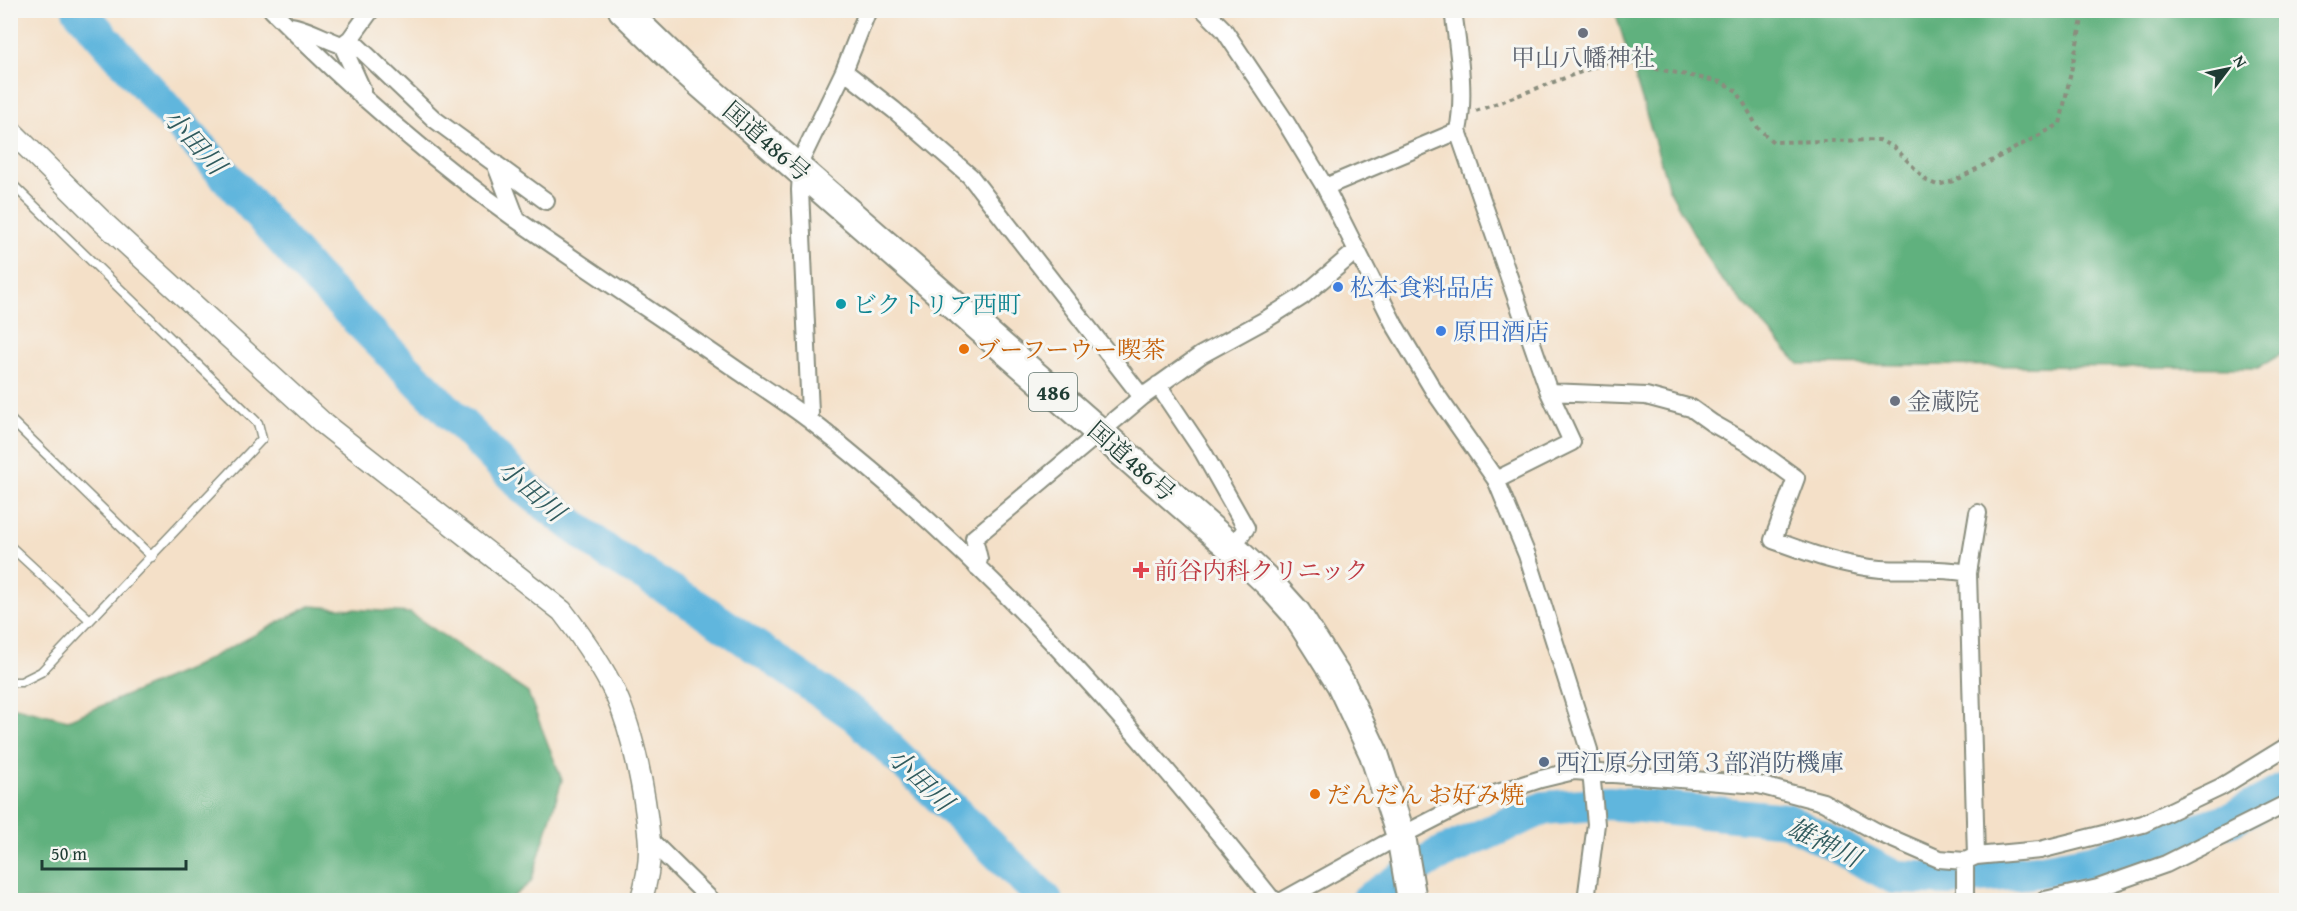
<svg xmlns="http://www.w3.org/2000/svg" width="2297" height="911" viewBox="0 0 2297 911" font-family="'Gentium Book Plus','Noto Serif JP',serif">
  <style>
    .forest { fill: #60b17e; stroke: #407759; stroke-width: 1.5 }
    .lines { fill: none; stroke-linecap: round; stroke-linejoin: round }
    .river { stroke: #61b6dd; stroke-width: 34 }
    .service-casing { stroke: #8a8e7e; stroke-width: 11 }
    .minor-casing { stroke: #8a8e7e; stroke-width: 20 }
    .tertiary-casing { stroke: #8a8e7e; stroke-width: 24 }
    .trunk-casing { stroke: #8a8e7e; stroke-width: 32 }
    .path { stroke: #8a8e7e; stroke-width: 4; stroke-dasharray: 4.5 4.5; stroke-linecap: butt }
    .service { stroke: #fff; stroke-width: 8 }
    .minor { stroke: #fff; stroke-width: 16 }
    .tertiary { stroke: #fff; stroke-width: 21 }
    .trunk { stroke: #fff; stroke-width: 28 }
    .worship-dot { fill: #6b7280; stroke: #f6f6f2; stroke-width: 2 }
    .shop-dot { fill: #3f7fe0; stroke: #f6f6f2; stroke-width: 2 }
    .culture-dot { fill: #0f9aa8; stroke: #f6f6f2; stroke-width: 2 }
    .food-dot { fill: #e8710a; stroke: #f6f6f2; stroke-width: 2 }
    .health-dot { fill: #e0444e; stroke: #f6f6f2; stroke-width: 2 }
    .service-dot { fill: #5c6f8a; stroke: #f6f6f2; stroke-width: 2 }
    .labels { text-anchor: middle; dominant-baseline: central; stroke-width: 6; stroke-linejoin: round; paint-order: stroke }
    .shield { fill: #f6f6f2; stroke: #60746d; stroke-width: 1.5 }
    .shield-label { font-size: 22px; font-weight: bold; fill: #1f3d34 }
    .worship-label { font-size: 24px; fill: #5b616d; stroke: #f6f6f2 }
    .street-label { font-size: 24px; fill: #1f3d34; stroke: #f6f6f2 }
    .shop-label { font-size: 24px; fill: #366cbe; stroke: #f6f6f2; text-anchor: start }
    .culture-label { font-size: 24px; fill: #0d838f; stroke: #f6f6f2; text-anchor: start }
    .food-label { font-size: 24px; fill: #c56008; stroke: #f6f6f2; text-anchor: start }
    .health-label { font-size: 24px; fill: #be3a42; stroke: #f6f6f2; text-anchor: start }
    .service-label { font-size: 24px; fill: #4e5e75; stroke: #f6f6f2; text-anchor: start }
    .water-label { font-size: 26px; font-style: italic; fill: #305b5e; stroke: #f6f6f2 }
  </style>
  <rect width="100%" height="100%" fill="#f6f6f2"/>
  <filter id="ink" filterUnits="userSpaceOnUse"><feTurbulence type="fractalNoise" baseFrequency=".0167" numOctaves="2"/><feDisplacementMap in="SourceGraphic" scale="12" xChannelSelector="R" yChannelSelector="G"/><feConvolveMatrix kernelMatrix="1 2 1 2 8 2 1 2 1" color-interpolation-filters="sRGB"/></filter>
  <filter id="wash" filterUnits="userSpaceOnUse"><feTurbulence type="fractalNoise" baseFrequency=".008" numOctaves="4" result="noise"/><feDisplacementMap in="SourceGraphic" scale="24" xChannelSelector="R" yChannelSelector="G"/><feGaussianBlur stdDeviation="1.35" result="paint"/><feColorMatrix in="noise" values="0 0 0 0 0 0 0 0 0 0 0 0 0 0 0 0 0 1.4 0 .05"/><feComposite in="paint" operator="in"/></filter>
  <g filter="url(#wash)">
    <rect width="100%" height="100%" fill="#f4e0c8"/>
    <!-- forest -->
    <path class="forest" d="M1615,11H2286V351L2258,368L1799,364L1715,272L1669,189Z
      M310,606L410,613L528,693L562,780L531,882L509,900H11V706L68,720L189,669Z"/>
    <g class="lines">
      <!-- river -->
      <path class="river" d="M79,10L315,277L525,488L610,554L701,609L856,716L1046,900
        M1368,900L1436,856L1544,808L1609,803L1787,820L1894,877L1949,879L2037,871L2091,861L2231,819L2286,789"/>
    </g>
  </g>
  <g filter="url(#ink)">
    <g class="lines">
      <defs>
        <path id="service" d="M10,182L258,423L262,439L41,672L21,682H10
          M10,419L152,557
          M10,546L90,620"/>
        <path id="minor" d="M272,10C348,87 429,158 517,220C591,272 667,321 740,372C764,388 789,404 812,422C987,558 1133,724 1270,897L1275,900
          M371,10L350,39L434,119L546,201
          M1204,10L1224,30L1285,121L1325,187L1394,324L1434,391L1496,480L1527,555L1589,750L1596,824L1586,900
          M1453,10C1458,49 1466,92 1458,131L1549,392L1572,442L1496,480
          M290,26C301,26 329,41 342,45
          M350,39L342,45L362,89V97
          M844,71L894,110L970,176L1142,397
          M495,163L517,220
          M1325,187L1458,131
          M1158,385L1203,452L1246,528L1232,548
          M1549,392L1646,396L1691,408L1712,423L1749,444L1796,478L1773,540C1809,553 1843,566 1881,569C1912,571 1936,567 1968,573L1976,856
          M808,419L810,413L800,190L802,158L844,71L868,10
          M977,567L979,559L974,538L1142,397L1201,355L1265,320L1303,296L1356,251
          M1968,573L1978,513
          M649,839L711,900
          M1284,900L1383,845L1463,804L1541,779L1574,771L1759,785L1823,802L1879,833L1939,859L1965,861L1976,856L2040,850L2143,824L2221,787L2286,747
          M1965,900V861
          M2045,900L2098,888L2166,864L2286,804"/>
        <path id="tertiary" d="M10,130L105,224L324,424L562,611C582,637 602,665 616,695C634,735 645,794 649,837C651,858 647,881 641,900"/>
        <path id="trunk" d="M623,10L683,68L1232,548L1269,583L1296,613L1341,684L1374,754L1401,836L1412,900"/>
      </defs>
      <!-- service casing -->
      <use href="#service" class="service-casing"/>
      <!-- minor casing -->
      <use href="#minor" class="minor-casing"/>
      <!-- tertiary casing -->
      <use href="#tertiary" class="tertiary-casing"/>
      <!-- trunk casing -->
      <use href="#trunk" class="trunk-casing"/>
      <!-- path -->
      <path class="path" d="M1476,111L1613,60L1721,82L1737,91L1758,128L1773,142L1879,140L1895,148L1927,181L1937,185L1954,181L2060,124L2084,10"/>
      <!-- service -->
      <use href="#service" class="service"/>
      <!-- minor -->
      <use href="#minor" class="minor"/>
      <!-- tertiary -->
      <use href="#tertiary" class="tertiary"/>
      <!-- trunk -->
      <use href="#trunk" class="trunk"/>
    </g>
  </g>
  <!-- markers -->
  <g class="worship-dot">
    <circle cx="1583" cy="33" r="6"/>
    <circle cx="1895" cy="401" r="6"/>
  </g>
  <g class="shop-dot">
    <circle cx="1338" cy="287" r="6"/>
    <circle cx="1441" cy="331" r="6"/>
  </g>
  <circle class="culture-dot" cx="841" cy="304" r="6"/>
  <g class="food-dot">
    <circle cx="964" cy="349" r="6"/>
    <circle cx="1315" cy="794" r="6"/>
  </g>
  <path class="health-dot" d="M1138 561h6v6h6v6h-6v6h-6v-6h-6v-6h6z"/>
  <circle class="service-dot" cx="1544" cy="762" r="6"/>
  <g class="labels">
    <!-- shield labels -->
    <rect class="shield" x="1029" y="373" width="48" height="38" rx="4.5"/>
    <g class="shield-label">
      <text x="1053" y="392">486</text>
    </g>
    <!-- worship labels -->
    <g class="worship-label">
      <text x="1583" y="57">甲山八幡神社</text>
      <text x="1907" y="401" text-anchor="start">金蔵院</text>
    </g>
    <!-- street labels -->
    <g class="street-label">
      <text transform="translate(767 141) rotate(41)">国道486号</text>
      <text transform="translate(1132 461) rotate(41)">国道486号</text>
    </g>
    <!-- shop labels -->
    <g class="shop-label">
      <text x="1350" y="287">松本食料品店</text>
      <text x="1453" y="331">原田酒店</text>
    </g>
    <!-- culture labels -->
    <g class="culture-label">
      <text x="853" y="304">ビクトリア西町</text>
    </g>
    <!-- food labels -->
    <g class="food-label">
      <text x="976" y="349">ブーフーウー喫茶</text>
      <text x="1327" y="794">だんだん お好み焼</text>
    </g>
    <!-- health labels -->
    <g class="health-label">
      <text x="1154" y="570">前谷内科クリニック</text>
    </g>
    <!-- service labels -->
    <g class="service-label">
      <text x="1556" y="762">西江原分団第３部消防機庫</text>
    </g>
    <!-- water labels -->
    <g class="water-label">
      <text transform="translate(195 141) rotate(48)">小田川</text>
      <text transform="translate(532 490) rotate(41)">小田川</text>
      <text transform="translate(921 779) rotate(44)">小田川</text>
      <text transform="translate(1824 842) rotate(26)">雄神川</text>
    </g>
  </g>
  <!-- margin -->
  <rect width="2297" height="911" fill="none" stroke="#f6f6f2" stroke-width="36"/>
  <!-- north arrow -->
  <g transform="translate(2228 69) rotate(58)" stroke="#f6f6f2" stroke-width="4.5" paint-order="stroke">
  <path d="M0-4.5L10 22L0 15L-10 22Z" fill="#1f3d34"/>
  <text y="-9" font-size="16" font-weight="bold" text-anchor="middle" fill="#1f3d34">N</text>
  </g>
  <!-- scale -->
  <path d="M42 860v9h144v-9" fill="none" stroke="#1f3d34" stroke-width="3"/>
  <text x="51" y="860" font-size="18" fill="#1f3d34" stroke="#f6f6f2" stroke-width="4.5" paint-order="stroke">50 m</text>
</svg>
